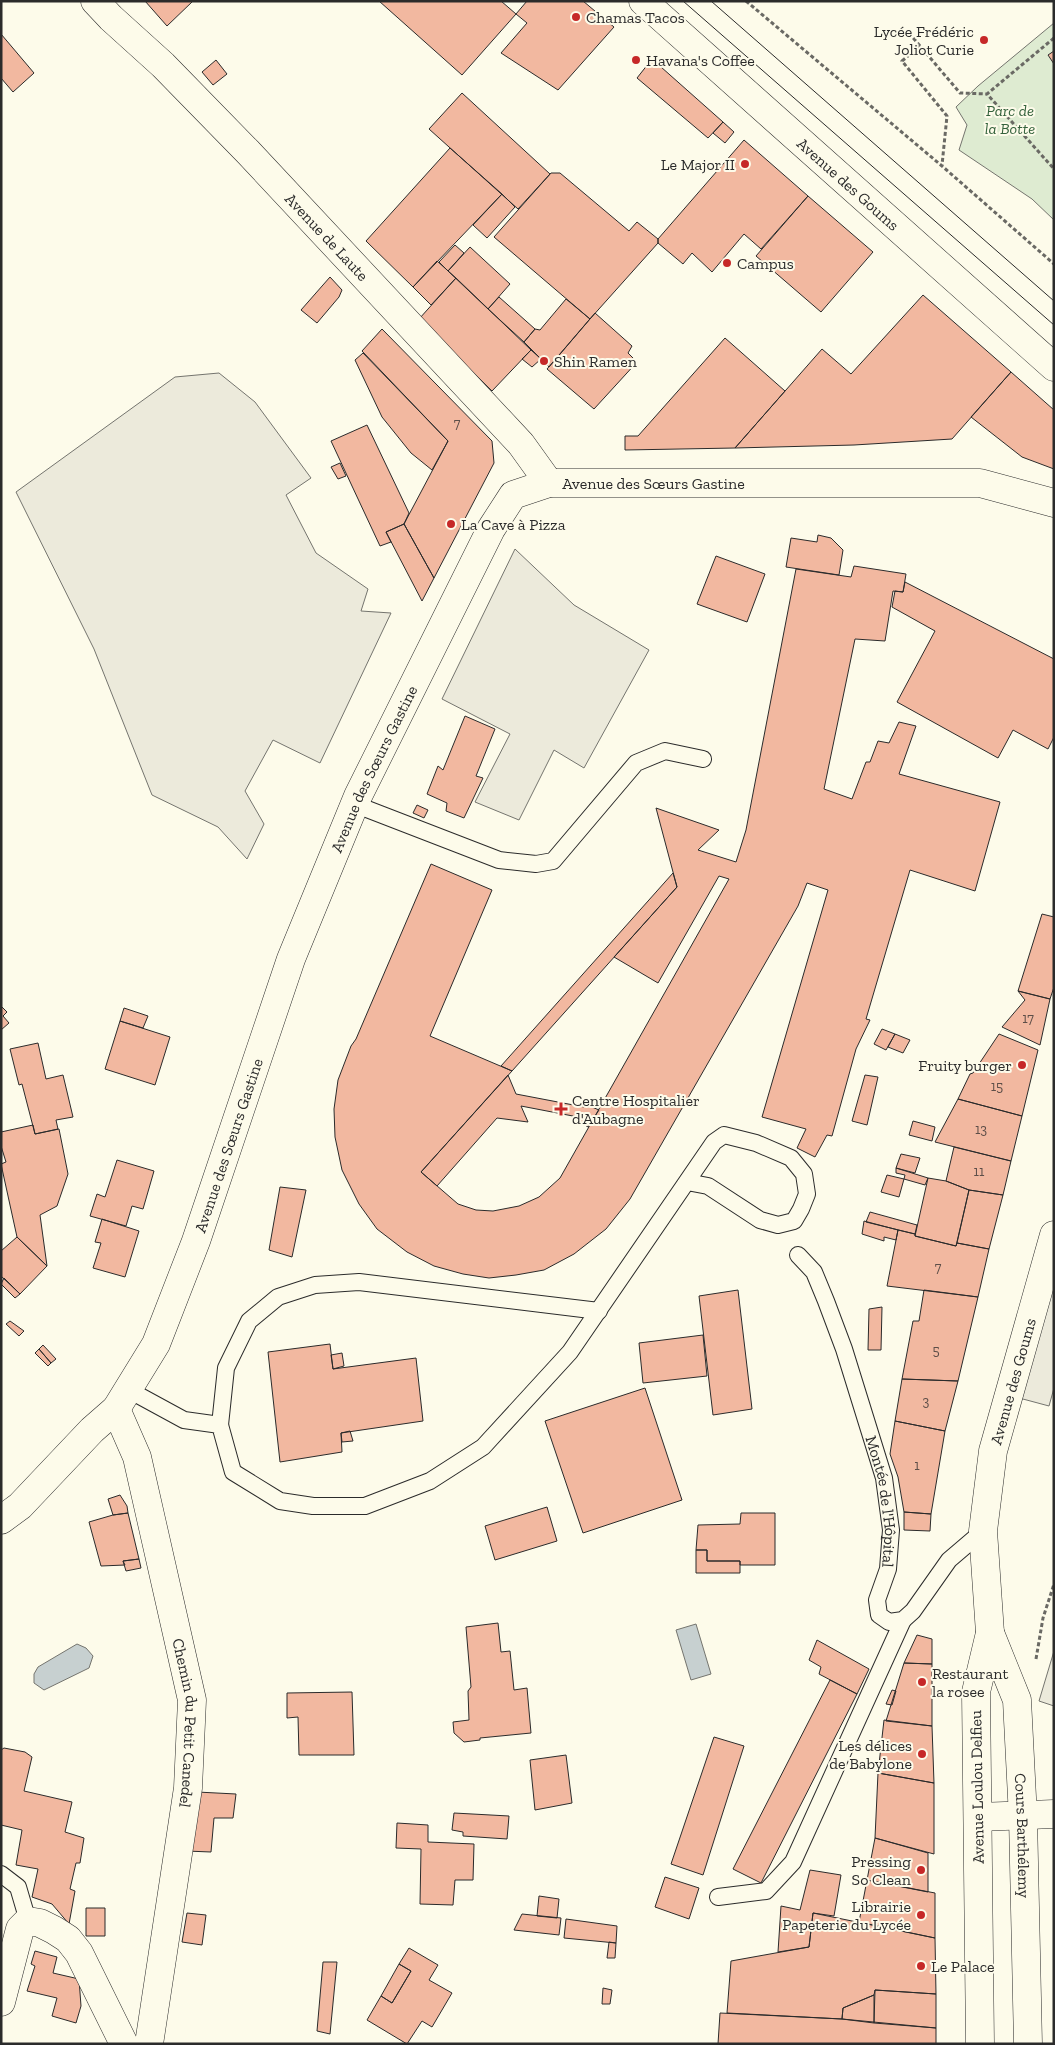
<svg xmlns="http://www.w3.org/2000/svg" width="1055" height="2045" viewBox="0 0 1055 2045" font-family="'Zilla Slab',serif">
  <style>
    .green { fill: #deebd1; stroke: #74746e }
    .parking { fill: #eceadb; stroke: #74746e }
    .water { fill: #c7d0d0; stroke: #74746e }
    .building { fill: #f2b8a0; stroke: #2b2b2b }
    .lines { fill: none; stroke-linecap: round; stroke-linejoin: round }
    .lane-casing { stroke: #2b2b2b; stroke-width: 18 }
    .street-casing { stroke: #2b2b2b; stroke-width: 29 }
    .secondary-casing { stroke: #2b2b2b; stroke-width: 29 }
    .path { stroke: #6a6964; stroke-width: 3; stroke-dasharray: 4 2.5; stroke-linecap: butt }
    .lane { stroke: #fdfbea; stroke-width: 16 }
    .street { stroke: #fdfbea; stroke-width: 28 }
    .secondary { stroke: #fdfbea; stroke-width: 28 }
    .tram { stroke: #2b2b2b; stroke-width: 1 }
    .poi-dot { fill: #c62828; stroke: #fdfbea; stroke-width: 2 }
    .labels { text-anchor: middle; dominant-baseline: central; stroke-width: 4; stroke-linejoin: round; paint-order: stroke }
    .number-label { font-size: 14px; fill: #5d4e48 }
    .poi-label { font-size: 16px; fill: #2b2b2b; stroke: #fdfbea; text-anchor: start }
    .park-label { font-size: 16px; font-style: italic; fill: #34623c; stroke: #fdfbea }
    .street-label { font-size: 16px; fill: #2b2b2b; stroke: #fdfbea }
  </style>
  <rect width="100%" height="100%" fill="#fdfbea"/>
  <!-- green -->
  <path class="green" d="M1054,23V220L1032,199L959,150L967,125L956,107L978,86Z"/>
  <!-- parking -->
  <path class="parking" d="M219,373L255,402L311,478L286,495L316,553L368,589L361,611L391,613L320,763L273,740L245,791L264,824L247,859L218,827L152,795L94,649L16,492L175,377Z
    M515,549L574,605L649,650L584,768L554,750L519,820L475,802L510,734L442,699Z
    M1054,1235V1388L1049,1406L1008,1395Z
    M1054,1651V1706L1039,1701Z"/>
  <!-- water -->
  <path class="water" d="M696,1624L711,1674L691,1680L676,1630Z
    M77,1644L86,1648L93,1656L89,1668L44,1690L34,1683V1674L38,1667Z"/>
  <!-- building -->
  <path class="building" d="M145,1H193L167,26Z
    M379,1H501L516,14L462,75Z
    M527,1H583L614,27L558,90L501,53L527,23L516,14Z
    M1,34L34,73L13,92L1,78Z
    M1054,51V64L1048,55Z
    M652,59L723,122L708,138L637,78Z
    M216,60L227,74L213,85L202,72Z
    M462,93L550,174L518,209L429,129Z
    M723,122L734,132L725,143L713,133Z
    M744,140L808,196L761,249L744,234L712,272L692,253L683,264L658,243V239Z
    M450,148L502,194L413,287L366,241Z
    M551,173H560L629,231L637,222L658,239V243L590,319L494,237Z
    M502,194L515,207L487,238L473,225Z
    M808,196L873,252L821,312L756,256Z
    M455,245L464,253L448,271L439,262Z
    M470,247L510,284L488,309L448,271Z
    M437,261L456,278L431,305L413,287Z
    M330,277L342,290L339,297L317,323L301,310Z
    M456,278L531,350L492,391L419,319Z
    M923,295L1011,372L952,439L854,445L735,448L822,349L851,374Z
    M499,297L535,329L524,342L488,309Z
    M566,299L590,319L549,367L524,342L535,329L540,330Z
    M595,313L632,346L628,353L637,362L594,409L547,369Z
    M382,329L492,441L494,463L434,578L404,524L448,441L362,351Z
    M725,338L785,391L735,448L625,450V436H638Z
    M531,350L541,359L532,367L522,359Z
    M363,353L448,441L432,470L411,453L382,417L355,360Z
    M1011,372L1054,410V469L1022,457L971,417Z
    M367,425L409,513L404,524L386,532L391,542L380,546L331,441Z
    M340,463L346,476L338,479L331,467Z
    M404,524L434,578L422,601L386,532Z
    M818,535L831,538L843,550L839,575L786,567L791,538L817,542Z
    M716,556L765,574L747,622L697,604Z
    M854,566L906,574L903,592L893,591L885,641L855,639L824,789L852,799L866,762H870L878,741L889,743L899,722L916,726L899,774L1000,802L975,891L910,870L866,1019L870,1020L856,1049L832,1136L827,1135L815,1157L797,1148L806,1129L762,1117L828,890L807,883L798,906L630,1199L606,1229L574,1254L544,1270L516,1275L489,1278L463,1274L434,1266L407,1252L377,1229L359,1204L342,1170L335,1137L334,1109L338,1080L351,1046L356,1039L431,864L492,890L430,1036L512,1071L421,1172L458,1204L476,1210L493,1211L519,1206L539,1197L560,1178L729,879L719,876L658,983L614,957L677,887L656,808L719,830L698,850L736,862L746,830L796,569L851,577Z
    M905,582L1054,659V737L1048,749L1013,730L998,758L897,702L935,631L892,607L895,591L903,592Z
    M465,716L495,729L476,776L483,778L464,818L446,811L447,803L427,794L438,766L443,770Z
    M417,805L428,810L424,818L413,813Z
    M673,873L677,887L512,1071L501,1066Z
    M1042,914L1054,917V987L1050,999L1018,991Z
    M1018,991L1050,999L1040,1045L1002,1027L1025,1000Z
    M1,1006L7,1012L3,1016L9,1023L1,1030Z
    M124,1008L148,1016L143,1028L120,1021Z
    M120,1021L170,1037L155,1085L105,1069Z
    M882,1029L895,1034L886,1050L874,1044Z
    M895,1034L910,1040L903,1053L888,1047Z
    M999,1034L1038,1050L1022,1116L958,1099L970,1074L973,1073Z
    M38,1043L46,1079L63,1075L73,1117L56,1120L58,1129L35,1134L22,1084L19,1085L10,1049Z
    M508,1075L516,1094L584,1107L585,1104L599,1110L588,1127L577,1120L578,1117L521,1106L528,1122L497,1118L437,1186L421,1172Z
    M865,1075L878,1077L867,1125L852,1121Z
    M958,1099L1022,1116L1011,1161L935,1142Z
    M913,1121L935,1127L932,1141L909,1135Z
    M33,1125L35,1134L59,1129L68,1174L57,1206L40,1215L47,1266L17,1237L1,1164L6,1162L1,1146V1132Z
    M954,1147L1011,1161L1003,1195L969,1190L946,1181Z
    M901,1154L920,1158L915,1173L896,1168Z
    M117,1160L154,1171L143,1209L132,1206L126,1226L90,1216L97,1194L105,1197Z
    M896,1168L928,1178L925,1185L904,1179L905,1175L896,1173Z
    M887,1175L904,1179L899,1197L881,1192Z
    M928,1178L946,1181L969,1190L956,1246L915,1236Z
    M280,1187L306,1190L292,1257L269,1250Z
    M969,1190L1003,1195L989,1249L957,1243Z
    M870,1212L917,1225L915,1234L866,1222Z
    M102,1219L139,1231L125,1277L93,1268L101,1243L95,1242Z
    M864,1221L898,1230L896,1240L884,1237V1241L862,1234Z
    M898,1230L915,1234V1236L956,1246L957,1243L989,1249L978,1297L887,1286Z
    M17,1237L47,1266L20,1294L1,1276V1251Z
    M4,1278L20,1294L15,1298L1,1284Z
    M738,1290L752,1409L713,1415L699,1296Z
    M924,1290L978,1297L958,1381L902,1379L913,1321H919Z
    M882,1307L881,1350H868L869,1309Z
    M10,1321L24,1331L19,1336L6,1324Z
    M703,1335L707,1376L643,1383L639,1343Z
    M330,1344L333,1369L416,1358L423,1421L341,1433L342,1452L280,1462L268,1352Z
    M43,1345L56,1359L51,1363L39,1349Z
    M39,1349L51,1363L48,1366L35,1353Z
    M342,1353L344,1366L333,1369L331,1355Z
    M902,1379L958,1381L945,1431L895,1421Z
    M645,1388L682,1500L583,1533L545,1421Z
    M895,1421L945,1431L931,1514L904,1512L898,1477L890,1454Z
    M350,1431L353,1441L342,1442L341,1433Z
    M120,1495L127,1506L128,1513L113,1515L108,1499Z
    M547,1507L557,1541L495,1560L485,1526Z
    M904,1512L931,1514L930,1531L904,1530Z
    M128,1513L139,1559L123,1561L125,1565L101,1566L89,1522L113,1515Z
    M741,1513H775V1565H740V1561H707V1550H696L698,1525L740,1524Z
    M696,1550H707V1561H740V1573H696Z
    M139,1559L141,1568L126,1571L123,1561Z
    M498,1623L501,1652L510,1651L514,1690L527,1688L531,1733L480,1738V1740L464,1742L454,1733L453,1722L469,1720L468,1691L471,1687L466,1627Z
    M917,1635L932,1639V1664L904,1663Z
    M817,1640L869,1669L857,1694L819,1674L821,1667L809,1660Z
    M904,1663L932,1664V1726L886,1721Z
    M830,1680L857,1694L761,1883L733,1869Z
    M892,1690L896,1691L892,1705L886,1704Z
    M352,1692L354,1755H299L298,1717L287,1718V1693Z
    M884,1720L932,1726L934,1783L878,1773Z
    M714,1737L744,1746L703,1875L671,1864Z
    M4,1748L25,1752L32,1757L24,1791L72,1802L65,1832L84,1838L80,1863H76L70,1889L75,1891L69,1924L52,1904L32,1897L38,1869L16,1865L22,1830L1,1825V1750Z
    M566,1755L572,1803L535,1810L530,1760Z
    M878,1773L934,1783V1854L875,1838Z
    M197,1792L236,1794L233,1818H214L211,1852L186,1851Z
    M454,1813L509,1816L507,1839L463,1836V1832L452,1830Z
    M397,1823L428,1825V1842L474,1844L473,1880H455L453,1905L420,1904L421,1849L396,1848Z
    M875,1838L928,1853V1892L867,1880Z
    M810,1870L841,1875L834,1916L813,1913L809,1947L778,1952L781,1906L800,1910Z
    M665,1877L699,1888L689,1919L655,1907Z
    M867,1880L935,1893V1938L859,1922Z
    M539,1896L559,1899L557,1918L537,1916Z
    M86,1908H105V1936H86Z
    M187,1913L206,1915L202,1945L182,1942Z
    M813,1913L935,1938L936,1994L875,1990L874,1995L843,2008L842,2019L727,2013L731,1961L809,1947Z
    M522,1914L561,1918L559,1935L514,1930Z
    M566,1919L617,1926L616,1943L564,1938Z
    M609,1942L616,1943L615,1958H607Z
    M409,1948L438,1965L429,1980L452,1993L432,2027L422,2021L407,2044L367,2020L381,1996L392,2003L411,1971L399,1964Z
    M35,1951L57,1957L53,1973L79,1979L81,2006L76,2023L52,2016L57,1998L27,1991L35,1966L31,1964Z
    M323,1962H337L330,2034L317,2031Z
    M399,1964L411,1971L392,2003L381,1996Z
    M603,1988L612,1990L610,2004H602Z
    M875,1990L936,1994V2028L874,2023Z
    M874,1995V2023L842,2019L843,2008Z
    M720,2013L842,2019L936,2028V2044H718Z"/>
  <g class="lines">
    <defs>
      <g id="lane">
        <path d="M354,804L499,860L536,864L553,861L636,763L665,751L703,759"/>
        <path id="s1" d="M798,1255L814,1272L826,1301L844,1349L884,1478L891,1530L888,1569L877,1600L879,1615L889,1622L903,1620L913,1611L949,1560L983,1531"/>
        <path d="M127,1389L184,1420L220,1425L233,1472L280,1501L313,1506H365L430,1481L483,1447L570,1352L714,1142L724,1135L756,1143L791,1158L804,1174L807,1194L801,1209L794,1221L778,1225L760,1220L708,1186L687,1182"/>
        <path d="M220,1425L226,1368L249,1321L278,1297L315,1285L359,1282L599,1311"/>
        <path d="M1,1874L18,1887L28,1921"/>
        <path d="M718,1897L766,1891L793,1862L903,1620"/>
      </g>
      <g id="street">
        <path id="s2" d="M95,1L111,18L163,65L248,152L521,444L549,483"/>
        <path id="s3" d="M116,1409L137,1457L192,1700L188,1788L149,2044"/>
        <path d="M978,1817L1054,1814"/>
        <path d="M1,2002L20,1929L28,1921L40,1923L54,1930L68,1939L79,1953L124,2044"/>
      </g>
      <g id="secondary">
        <path id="s4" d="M643,1L1054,367"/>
        <path id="s5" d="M1,1520L20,1506L92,1430L116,1409L156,1344L196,1241L291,959L358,796L491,529L513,495L549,483H980L1054,503"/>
        <path id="s6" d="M990,1633L1017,1700L1023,1817L1028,2044"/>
        <path id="s7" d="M980,2044L976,1692L990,1633L983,1531L993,1451L1054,1235"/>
      </g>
    </defs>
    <!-- lane casing -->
    <use href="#lane" class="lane-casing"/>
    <!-- street casing -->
    <use href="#street" class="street-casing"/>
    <!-- secondary casing -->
    <use href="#secondary" class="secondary-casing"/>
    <!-- path -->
    <path class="path" d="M746,1L942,166L1054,264
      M909,33L960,93L987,94
      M1054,38L987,94L1054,169
      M920,46L902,61L947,116L942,165
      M1036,1659L1043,1618L1054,1584"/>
    <!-- lane -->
    <use href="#lane" class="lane"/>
    <!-- street -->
    <use href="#street" class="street"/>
    <!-- secondary -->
    <use href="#secondary" class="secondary"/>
    <!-- tram -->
    <path class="tram" d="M683,1L1054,325
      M711,1L1054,301"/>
  </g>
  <!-- markers -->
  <g class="poi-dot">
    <circle cx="576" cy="17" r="5"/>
    <circle cx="984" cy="40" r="5"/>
    <circle cx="636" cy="60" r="5"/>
    <circle cx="745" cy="164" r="5"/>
    <circle cx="727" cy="263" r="5"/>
    <circle cx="544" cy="361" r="5"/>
    <circle cx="451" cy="524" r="5"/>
    <circle cx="1022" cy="1065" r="5"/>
    <path d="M558.5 1101.5h5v5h5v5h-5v5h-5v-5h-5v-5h5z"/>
    <circle cx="922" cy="1682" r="5"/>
    <circle cx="922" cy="1754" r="5"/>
    <circle cx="921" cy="1870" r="5"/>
    <circle cx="921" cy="1915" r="5"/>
    <circle cx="921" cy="1966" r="5"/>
  </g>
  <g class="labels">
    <!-- number labels -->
    <g class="number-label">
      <text x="457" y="423">7</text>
      <text x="1028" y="1018">17</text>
      <text x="997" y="1086">15</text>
      <text x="981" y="1129">13</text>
      <text x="979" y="1171">11</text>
      <text x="938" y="1267">7</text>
      <text x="936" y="1350">5</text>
      <text x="926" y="1401">3</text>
      <text x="917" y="1465">1</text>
    </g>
    <!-- poi labels -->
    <g class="poi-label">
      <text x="586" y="17">Chamas Tacos</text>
      <text x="974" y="31" text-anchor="end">Lycée Frédéric<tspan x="974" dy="18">Joliot Curie</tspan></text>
      <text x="646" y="60">Havana's Coffee</text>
      <text x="735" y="164" text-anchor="end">Le Major II</text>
      <text x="737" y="263">Campus</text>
      <text x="554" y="361">Shin Ramen</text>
      <text x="461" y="524">La Cave à Pizza</text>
      <text x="1012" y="1065" text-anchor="end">Fruity burger</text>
      <text x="572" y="1100">Centre Hospitalier<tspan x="572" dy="18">d'Aubagne</tspan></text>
      <text x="932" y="1673">Restaurant<tspan x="932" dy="18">la rosee</tspan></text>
      <text x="912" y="1745" text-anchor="end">Les délices<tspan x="912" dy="18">de Babylone</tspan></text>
      <text x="911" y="1861" text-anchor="end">Pressing<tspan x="911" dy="18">So Clean</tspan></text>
      <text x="911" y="1906" text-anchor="end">Librairie<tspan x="911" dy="18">Papeterie du Lycée</tspan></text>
      <text x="931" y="1966">Le Palace</text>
    </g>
    <!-- park labels -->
    <g class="park-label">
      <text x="1010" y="110">Parc de<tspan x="1010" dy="18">la Botte</tspan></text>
    </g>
    <!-- street labels -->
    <g class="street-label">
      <text stroke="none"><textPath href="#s4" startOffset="275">Avenue des Goums</textPath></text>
      <text stroke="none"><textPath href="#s2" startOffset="331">Avenue de Laute</textPath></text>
      <text stroke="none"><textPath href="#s5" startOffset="1302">Avenue des Sœurs Gastine</textPath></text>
      <text stroke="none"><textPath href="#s5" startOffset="852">Avenue des Sœurs Gastine</textPath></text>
      <text stroke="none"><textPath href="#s5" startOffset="448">Avenue des Sœurs Gastine</textPath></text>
      <text stroke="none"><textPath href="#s7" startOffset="668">Avenue des Goums</textPath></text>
      <text stroke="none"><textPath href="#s1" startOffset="264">Montée de l'Hôpital</textPath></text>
      <text stroke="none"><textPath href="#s3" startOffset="324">Chemin du Petit Canedel</textPath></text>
      <text transform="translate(977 1787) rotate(-91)">Avenue Loulou Delfieu</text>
      <text stroke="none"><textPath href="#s6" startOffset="208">Cours Barthélemy</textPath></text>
    </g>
  </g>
  <!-- border -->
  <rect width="1055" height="2045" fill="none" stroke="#2b2b2b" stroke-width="5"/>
</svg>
